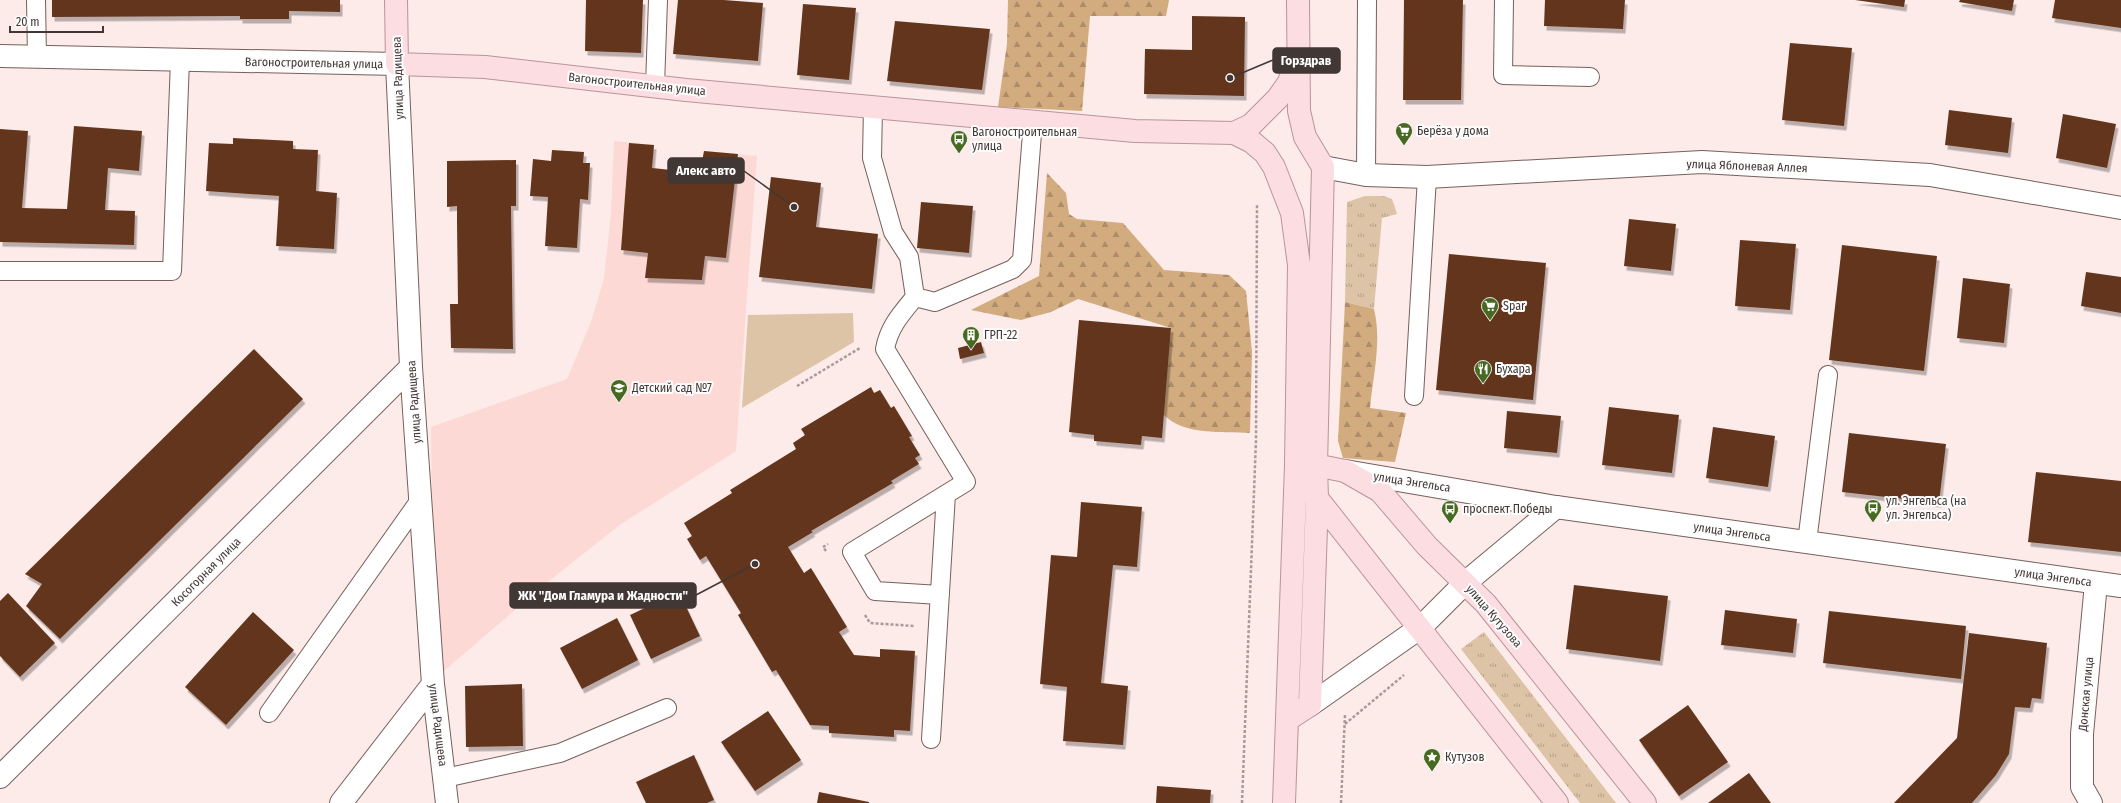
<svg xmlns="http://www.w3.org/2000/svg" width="2121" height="803" viewBox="0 0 2121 803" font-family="'Fira Sans Condensed',sans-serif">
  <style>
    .built { fill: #fcd9d4 }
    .grass { fill: url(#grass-tufts) }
    .forest { fill: url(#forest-firs) }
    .park { fill: #dec4a7 }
    .building { fill: #63361d; filter: url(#shadow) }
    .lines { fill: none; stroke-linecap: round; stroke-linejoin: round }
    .lane-casing { stroke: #76605c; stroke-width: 20 }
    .street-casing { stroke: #76605c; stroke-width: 24 }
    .secondary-casing { stroke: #76605c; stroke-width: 24 }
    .primary-casing { stroke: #b99498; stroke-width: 24 }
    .path { stroke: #a89a98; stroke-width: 2.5; stroke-dasharray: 3 2; stroke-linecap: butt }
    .lane { stroke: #fff; stroke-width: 18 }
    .street { stroke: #fff; stroke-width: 22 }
    .secondary { stroke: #fff; stroke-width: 22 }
    .primary { stroke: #fcdde2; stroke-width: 22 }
    .labels { text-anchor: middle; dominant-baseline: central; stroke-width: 4; stroke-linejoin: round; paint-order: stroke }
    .street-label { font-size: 12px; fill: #413735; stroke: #fdfdfd }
    .poi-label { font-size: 12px; fill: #413735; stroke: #fdfdfd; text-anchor: start }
    .leader { fill: none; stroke: #413735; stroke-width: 1.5 }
    .callout-dot { fill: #413735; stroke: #fdfdfd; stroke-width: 1.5 }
    .callout { fill: #413735; stroke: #413735; stroke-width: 1.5 }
    .callout-label { font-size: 13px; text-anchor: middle; font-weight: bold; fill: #fff }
  </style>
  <defs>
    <pattern id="grass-tufts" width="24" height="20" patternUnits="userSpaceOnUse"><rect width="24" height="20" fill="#dec4a7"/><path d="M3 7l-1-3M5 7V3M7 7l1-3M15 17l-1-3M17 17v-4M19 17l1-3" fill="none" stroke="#b6a089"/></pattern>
    <pattern id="forest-firs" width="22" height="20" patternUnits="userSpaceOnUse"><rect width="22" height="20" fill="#d2ab7f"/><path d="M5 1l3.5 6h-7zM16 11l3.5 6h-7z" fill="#ac8c69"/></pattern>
    <filter id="shadow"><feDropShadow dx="2.5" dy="4.5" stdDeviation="0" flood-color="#0004"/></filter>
  </defs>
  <rect width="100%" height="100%" fill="#fcebe9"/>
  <!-- built -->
  <path class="built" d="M614,141L654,145L653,168L700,173L704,151L757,156L736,451L621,524L544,585L445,670L434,667L431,427L567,379L591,322L604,279L611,213Z"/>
  <!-- grass -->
  <path class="grass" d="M1365,196H1384L1392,199L1397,214L1382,218L1374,309L1345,302L1347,202Z
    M1484,632L1616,803H1580L1461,649Z"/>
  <!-- forest -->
  <path class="forest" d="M1008,0H1169L1166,16H1090L1082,111L998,107L1007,44Z
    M1047,173L1066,193L1069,214L1077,219L1123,223L1164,270L1229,275L1246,291L1252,352L1250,433C1223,431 1183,436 1163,414L1171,328L1078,299L1051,312L1021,320L971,310L1039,276Z
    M1345,302L1374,309C1382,342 1373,375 1370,408L1406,413L1395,462L1343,458L1338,441Z"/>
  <!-- park -->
  <path class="park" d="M853,313L854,342L742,408L748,315Z"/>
  <!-- building -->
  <path class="building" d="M52,0H340V12L289,11V19H240V16L52,17Z
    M586,0H643L641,53L585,51Z
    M678,0H724L763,3L758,61L673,54Z
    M1404,0H1463L1461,100H1403Z
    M1545,0H1625L1623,29L1544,26Z
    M1855,0H1905L1904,7Z
    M1960,0H2014L2012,11L1959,2Z
    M2055,0H2121V28L2052,18Z
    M803,4L856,8L849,80L797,75Z
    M1192,16L1245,17L1244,96L1144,94L1145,49L1192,50Z
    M895,21L990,29L982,90L887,81Z
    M1790,43L1852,48L1844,126L1782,120Z
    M1949,110L2012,118L2008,153L1945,145Z
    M2063,114L2116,124L2107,168L2056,158Z
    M74,126L142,131L139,171L108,168L105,210L135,211L134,245L0,242V129L28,131L22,208L67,209Z
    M233,138L293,141V149L318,150L316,191L337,193L334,249L276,246L279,196L206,191L209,143L233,144Z
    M629,143L654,145L652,168L700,173L704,151L738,154L726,258L705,256L702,280L645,278L648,253L621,250Z
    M552,150L584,152L583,163H590L588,200L580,199L577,248L545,246L548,197L530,196L533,159L551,161Z
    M516,160V206H511L513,349L451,348L450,304H458L457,222V206L447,207V161Z
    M771,177L821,183L816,227L878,234L872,289L759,277Z
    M921,202L973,206L969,253L917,248Z
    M1629,219L1676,224L1671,271L1624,266Z
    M1740,240L1796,244L1790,310L1735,306Z
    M1842,245L1937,256L1924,371L1829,360Z
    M1449,254L1546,263L1533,400L1436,390Z
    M2086,272L2121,277V313L2081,306Z
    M1963,278L2010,284L2004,343L1957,338Z
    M1079,320L1171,328L1162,438L1142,436L1141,445L1094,441V435L1069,432Z
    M981,342L984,353L960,359L958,348Z
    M254,349L303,399L60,639L26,606L42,584L25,574Z
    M871,387L874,393L880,390L891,408L894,406L912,436L909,437L920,455L915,458L919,464L891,481L893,483L811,531L813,532L788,547L804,573L811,568L847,627L839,632L854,655L880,657V649L915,651L910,731L894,730V737L829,733V726L810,725L776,670L772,672L738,615L741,613L706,556L700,560L687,539L692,536L684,523L732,493L730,490L796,449L793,443L805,435L801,429Z
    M1609,407L1679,415L1672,473L1602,465Z
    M1507,411L1561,416L1557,453L1504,448Z
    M1713,427L1775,436L1768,487L1706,478Z
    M1849,433L1946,444L1939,503L1842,492Z
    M2036,472L2121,481V552L2028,542Z
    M1081,502L1142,507L1137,567L1113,565L1101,683L1128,686L1123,745L1063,741L1067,687L1040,684L1051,555L1077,557Z
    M1574,585L1668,596L1660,661L1566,649Z
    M679,592L700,636L651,659L630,615Z
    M8,593L55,643L20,677L0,656V601Z
    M1725,610L1797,619L1793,653L1721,645Z
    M1829,611L1966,626L1961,679L1823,663Z
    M253,612L294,650L226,725L185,687Z
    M617,618L638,660L582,689L560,648Z
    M1969,633L2047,643L2041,699L2032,698L2030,708L2015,707L2009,754L1996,775L1972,803H1894L1957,738Z
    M522,684L523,746L466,747L465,686Z
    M1688,705L1728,762L1679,796L1639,740Z
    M768,711L801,760L755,791L721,742Z
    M694,755L714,800L707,803H646L636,782Z
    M1749,773L1771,803H1708Z
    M1157,786L1211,790L1210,803H1156Z
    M819,792L869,802V803H817Z"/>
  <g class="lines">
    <defs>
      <path id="lane" d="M36,0L37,57
        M1504,0L1503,75L1590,77
        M655,86L658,0
        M873,107L872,158L893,232L909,257L915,297C901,314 889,327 885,349L966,482L852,552L875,591L940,595
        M1366,175L1367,0
        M0,271H172L180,60
        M915,297L935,302L1013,269L1022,260L1033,121
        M1414,396L1427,177
        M1807,542L1828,375
        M269,713L420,500
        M931,739L946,494
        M445,778L560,753L667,708"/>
      <path id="street" d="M397,64L411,367L433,684L447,803
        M1323,167L1366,175L1427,177L1702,162L1930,175L2121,208
        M1310,705L1421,627L1465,583L1556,507
        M0,777L411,367
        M341,803L433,684
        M2091,803L2082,787V734L2096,583"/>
      <path id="secondary" d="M0,56L397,64
        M1345,471L1556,507L2121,586"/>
      <path id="primary" d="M396,0L397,64L485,67L686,90L1135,131L1234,133L1251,125L1278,98L1289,82L1299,50
        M1234,133L1252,142L1265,153L1274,167L1292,213L1299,265L1296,465L1284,803
        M1301,465L1320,466L1345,471L1380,491L1427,546L1486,604L1645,803
        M1313,493L1557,803
        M1287,720L1310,705L1317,498L1316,466L1323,167L1305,137L1299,111L1298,0"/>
    </defs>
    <!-- lane casing -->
    <use href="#lane" class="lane-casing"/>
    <!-- street casing -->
    <use href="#street" class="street-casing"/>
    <!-- secondary casing -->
    <use href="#secondary" class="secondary-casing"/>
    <!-- primary casing -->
    <use href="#primary" class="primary-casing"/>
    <!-- path -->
    <path class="path" d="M797,386L860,348
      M826,551L823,547L828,544
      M865,615L870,623L914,626
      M1345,724L1404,675
      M1242,803L1256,440L1257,204
      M1341,803L1345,715"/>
    <!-- lane -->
    <use href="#lane" class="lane"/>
    <!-- street -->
    <use href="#street" class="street"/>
    <!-- secondary -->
    <use href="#secondary" class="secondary"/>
    <!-- primary -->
    <use href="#primary" class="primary"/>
  </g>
  <!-- icons -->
  <defs>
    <symbol id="supermarket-pin" viewBox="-11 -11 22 30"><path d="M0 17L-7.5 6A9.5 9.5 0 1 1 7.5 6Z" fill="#476921" stroke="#fdfdfd"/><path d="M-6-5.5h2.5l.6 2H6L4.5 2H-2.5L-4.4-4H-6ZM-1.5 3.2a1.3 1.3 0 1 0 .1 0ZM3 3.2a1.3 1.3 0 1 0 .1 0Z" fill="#fff"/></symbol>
    <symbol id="bus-pin" viewBox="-11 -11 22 30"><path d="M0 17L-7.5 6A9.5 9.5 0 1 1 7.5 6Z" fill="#476921" stroke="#fdfdfd"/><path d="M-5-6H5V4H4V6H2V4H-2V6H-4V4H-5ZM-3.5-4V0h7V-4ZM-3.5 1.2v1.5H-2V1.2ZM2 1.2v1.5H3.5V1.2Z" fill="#fff"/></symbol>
    <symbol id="building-pin" viewBox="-11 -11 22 30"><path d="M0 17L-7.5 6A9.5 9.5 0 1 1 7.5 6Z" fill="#476921" stroke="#fdfdfd"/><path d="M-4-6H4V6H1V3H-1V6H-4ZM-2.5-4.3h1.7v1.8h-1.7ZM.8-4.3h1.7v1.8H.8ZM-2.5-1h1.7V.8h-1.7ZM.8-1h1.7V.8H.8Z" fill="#fff"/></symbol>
    <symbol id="restaurant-pin" viewBox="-11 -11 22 30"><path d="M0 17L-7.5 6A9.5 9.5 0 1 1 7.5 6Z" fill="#476921" stroke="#fdfdfd"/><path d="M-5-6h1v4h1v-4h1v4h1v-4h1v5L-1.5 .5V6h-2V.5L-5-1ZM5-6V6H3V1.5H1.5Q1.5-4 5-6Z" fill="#fff"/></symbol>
    <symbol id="school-pin" viewBox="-11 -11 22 30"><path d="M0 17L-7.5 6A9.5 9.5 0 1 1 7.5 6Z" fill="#476921" stroke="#fdfdfd"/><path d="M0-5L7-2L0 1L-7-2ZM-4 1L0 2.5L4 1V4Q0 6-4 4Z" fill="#fff"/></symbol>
    <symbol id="sight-pin" viewBox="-11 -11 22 30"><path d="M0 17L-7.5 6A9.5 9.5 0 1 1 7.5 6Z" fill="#476921" stroke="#fdfdfd"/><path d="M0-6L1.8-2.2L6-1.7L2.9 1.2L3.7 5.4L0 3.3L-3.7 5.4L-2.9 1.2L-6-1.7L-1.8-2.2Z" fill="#fff"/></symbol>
  </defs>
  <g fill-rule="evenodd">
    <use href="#supermarket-pin" x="1394" y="121" width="20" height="27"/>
    <use href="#bus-pin" x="949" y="129" width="20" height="27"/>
    <use href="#supermarket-pin" x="1480" y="296" width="20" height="27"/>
    <use href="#building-pin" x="961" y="325" width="20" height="27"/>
    <use href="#restaurant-pin" x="1473" y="359" width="20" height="27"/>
    <use href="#school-pin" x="609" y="378" width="20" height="27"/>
    <use href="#bus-pin" x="1863" y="498" width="20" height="27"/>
    <use href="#bus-pin" x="1440" y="499" width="20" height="27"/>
    <use href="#sight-pin" x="1422" y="747" width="20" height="27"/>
  </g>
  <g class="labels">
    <!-- street labels -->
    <g class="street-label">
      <text transform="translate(314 63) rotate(1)">Вагоностроительная улица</text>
      <text transform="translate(398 78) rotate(-92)">улица Радищева</text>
      <text transform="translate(637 84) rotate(6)">Вагоностроительная улица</text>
      <text transform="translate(1747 166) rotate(2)">улица Яблоневая Аллея</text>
      <text transform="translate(414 402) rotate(-94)">улица Радищева</text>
      <text transform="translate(1412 482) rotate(9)">улица Энгельса</text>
      <text transform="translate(1732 532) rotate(8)">улица Энгельса</text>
      <text transform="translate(206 572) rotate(-45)">Косогорная улица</text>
      <text transform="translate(2053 577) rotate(8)">улица Энгельса</text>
      <text transform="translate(1494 616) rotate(49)">улица Кутузова</text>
      <text transform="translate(2086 694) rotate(-85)">Донская улица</text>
      <text transform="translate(438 725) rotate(83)">улица Радищева</text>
    </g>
    <!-- poi labels -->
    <g class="poi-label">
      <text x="1417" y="131">Берёза у дома</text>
      <text x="972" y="132">Вагоностроительная<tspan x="972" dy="14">улица</tspan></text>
      <text x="1503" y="306">Spar</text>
      <text x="984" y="335">ГРП-22</text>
      <text x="1496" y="369">Бухара</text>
      <text x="632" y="388">Детский сад №7</text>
      <text x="1886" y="501">ул. Энгельса (на<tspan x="1886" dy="14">ул. Энгельса)</tspan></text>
      <text x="1463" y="509">проспект Победы</text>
      <text x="1445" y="757">Кутузов</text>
    </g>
  </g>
  <!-- callouts -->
  <path class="leader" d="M1230 78L1273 60M794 207L744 171M755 564L696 595"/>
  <g class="callout-dot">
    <circle cx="1230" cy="78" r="4"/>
    <circle cx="794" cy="207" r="4"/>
    <circle cx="755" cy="564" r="4"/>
  </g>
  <g class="callout">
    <rect x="1273" y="48" width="67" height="25" rx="4"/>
    <rect x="668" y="158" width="76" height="25" rx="4"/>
    <rect x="510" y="583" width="186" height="25" rx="4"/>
  </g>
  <g class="callout-label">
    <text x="1306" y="65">Горздрав</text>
    <text x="706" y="175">Алекс авто</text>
    <text x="603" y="600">ЖК "Дом Гламура и Жадности"</text>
  </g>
  <!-- scale -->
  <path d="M10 26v6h93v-6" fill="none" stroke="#413735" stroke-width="2"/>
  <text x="16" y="26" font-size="12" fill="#413735" stroke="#fdfdfd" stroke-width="3" paint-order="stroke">20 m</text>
</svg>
